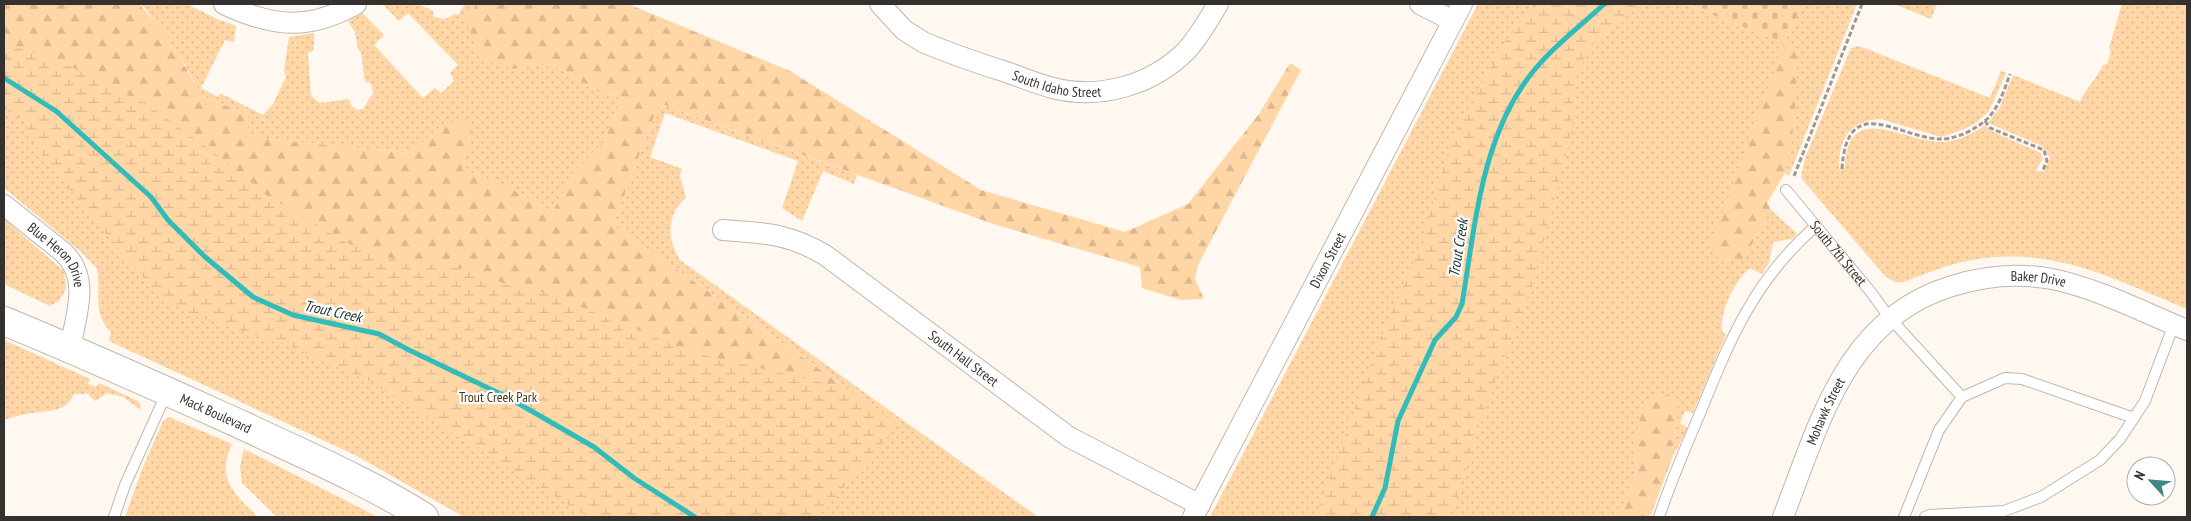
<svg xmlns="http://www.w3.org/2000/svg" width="2191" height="521" viewBox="0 0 2191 521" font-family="'PT Sans Narrow',sans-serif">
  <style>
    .grass { fill: url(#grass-dots) }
    .forest { fill: url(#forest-firs) }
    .wetland { fill: url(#wetland-marsh) }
    .cemetery { fill: url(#cemetery-stones) }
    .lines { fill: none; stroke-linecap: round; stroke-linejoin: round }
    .stream { stroke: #30bcb9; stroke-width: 5 }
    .service-casing { stroke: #beb7af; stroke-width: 12 }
    .minor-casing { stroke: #beb7af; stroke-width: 22 }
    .secondary-casing { stroke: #beb7af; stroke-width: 30 }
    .path { stroke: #9d9893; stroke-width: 3; stroke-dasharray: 5 2.5; stroke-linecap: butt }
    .service { stroke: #fff; stroke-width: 10 }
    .minor { stroke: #fff; stroke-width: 20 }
    .secondary { stroke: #fff; stroke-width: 28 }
    .labels { text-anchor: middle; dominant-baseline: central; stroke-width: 4.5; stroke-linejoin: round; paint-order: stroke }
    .street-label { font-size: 14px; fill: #34312e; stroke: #fff }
    .park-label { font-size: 14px; fill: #4e3516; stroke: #fff }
    .water-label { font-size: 15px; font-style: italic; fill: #1a302f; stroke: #fff }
  </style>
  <defs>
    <pattern id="grass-dots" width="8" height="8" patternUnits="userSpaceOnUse" patternTransform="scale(1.25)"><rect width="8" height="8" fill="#ffd6a6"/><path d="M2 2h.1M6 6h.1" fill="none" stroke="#dbb88f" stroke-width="1.8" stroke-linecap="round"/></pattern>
    <pattern id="forest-firs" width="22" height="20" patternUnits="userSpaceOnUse" patternTransform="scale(1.25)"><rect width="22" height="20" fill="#ffd6a6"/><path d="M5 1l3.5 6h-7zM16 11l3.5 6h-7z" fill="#dbb88f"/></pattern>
    <pattern id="wetland-marsh" width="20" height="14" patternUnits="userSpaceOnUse" patternTransform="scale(1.25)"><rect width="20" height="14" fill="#ffd6a6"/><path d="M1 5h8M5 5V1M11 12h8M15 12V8" fill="none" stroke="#dbb88f"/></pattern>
    <pattern id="cemetery-stones" width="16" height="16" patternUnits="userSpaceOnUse" patternTransform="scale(1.25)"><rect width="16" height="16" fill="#ffd6a6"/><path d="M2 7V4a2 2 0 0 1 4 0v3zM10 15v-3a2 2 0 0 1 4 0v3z" fill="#dbb88f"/></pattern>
  </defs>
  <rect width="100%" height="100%" fill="#fef8f1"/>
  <!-- grass -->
  <path class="grass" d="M139,4H187L217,19L236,26L234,42L225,40L201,88L218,97L220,93L263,115L273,104L286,77L284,71L289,37L314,33V50L308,53L311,95L319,103L349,99L351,106L357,110L363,109L373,93L371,83L365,82L361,52L358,49L355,32L348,21L362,13L384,35L374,45L423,98L435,88L441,93L454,81L450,73L458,65L408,13L399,21L382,4H419L433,11V16C441,20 447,20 454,14L458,15L465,4H476L466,20L513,69L552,64L600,93L622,97L604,142L575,170L552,213L510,188L462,169L473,127L445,123L410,153L265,139L247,133L248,115L202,96L184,63L146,9Z
    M1478,4H1685L1784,43L1803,4H1857L1789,176L1785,173L1795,118L1743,260L1771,210L1797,234L1792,239L1773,242L1769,263L1762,274L1750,268C1735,280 1719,312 1722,332L1726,334L1693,413L1685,411L1680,423L1688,428L1673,456L1672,451L1678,408L1634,446L1637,469L1621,517H1210Z
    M1894,4H1937L1931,19Z
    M2122,4H2187V309C2116,280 2052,245 1972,260C1948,264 1926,274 1903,282H1895L1885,276L1801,178L1805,158L1851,48L1859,46L1990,98L2001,71L2006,73L1989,111L1976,123L1964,129L1941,137L1881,119C1848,120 1839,140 1839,169L1845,168C1847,100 1900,140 1939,142C1954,143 1973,134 1985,125L1989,130L2041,153L2043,159L2036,170L2043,173L2050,158L2042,146L1988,123L2000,107L2013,75L2080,102C2086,87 2097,79 2103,65L2107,64L2111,52L2109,48Z
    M4,32L132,84L201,135L847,388L613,225L659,103L857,175L854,184L823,171L802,221L782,208L798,161L665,113L650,157L682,169L680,176L686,198C666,214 667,240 680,260L1038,517H464L353,454L109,341L111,332C91,312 102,293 97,268L79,250L4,188Z
    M4,219L64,271L66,289L59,301L50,306L4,284Z
    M4,340L90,379L88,384L96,387L99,383L138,401L140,403L141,410L123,397L107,393L95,401L88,394H74C66,414 45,410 27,414C19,415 11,418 4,420Z
    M169,417L232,444C216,479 234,494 258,517H125L143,467L163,421Z
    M244,449L378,517H277L242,483L240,466Z"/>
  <!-- forest -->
  <path class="forest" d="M4,4H139L167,35L202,96L248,115V133L265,139L410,153L445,123L470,121L473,127L462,169L510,188L552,213L575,170L604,142L622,97L600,93L552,64L513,69L479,58L466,20L476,4H628L790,71L981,190L1125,232L1188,204L1259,114L1290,63L1301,70L1198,265L1195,279L1204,299L1181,300L1142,288L1140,267L993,224L659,103L613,225L848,389L704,355L676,346L547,293L510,286L467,269L401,262L349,244L264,194L216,154L151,107L69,66L21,48L4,47Z
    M1784,43L1797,53L1795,118L1785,173L1767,203L1771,210L1743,260H1724L1708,252Z
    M1655,393L1669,395L1678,408L1672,451L1673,456L1650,517H1621L1637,470L1634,446L1642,409Z"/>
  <!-- wetland -->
  <path class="wetland" d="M1534,4H1643L1591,44L1577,76L1571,135L1533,283L1482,416L1451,517H1316L1378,344L1419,250L1451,142L1502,46Z
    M4,47L21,48L69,66L151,107L216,154L264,194L349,244L401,262L467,269L510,286L547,293L676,346L704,355L848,389L898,425L818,517H588L369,381L288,345L188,314L156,292L125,257L41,154L23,119L4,109Z"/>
  <!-- cemetery -->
  <path class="cemetery" d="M1685,4H1803L1784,43Z"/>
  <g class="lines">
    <!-- stream -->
    <path class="stream" d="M4,78L56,111L151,197L168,220L204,256L253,297L293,315L379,334L409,350L507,397L594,447L634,478L695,517
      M1372,517L1385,488L1398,421L1435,340L1456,317L1462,304C1476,221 1482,122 1545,58C1563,39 1585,22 1604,4"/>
    <defs>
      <g id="service">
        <path id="s1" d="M1786,190L1870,291L1889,317L1962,397"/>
        <path d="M114,517L125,485L167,392"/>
        <path d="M1659,517C1671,481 1686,446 1701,411C1730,339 1755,279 1816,226"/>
        <path d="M1904,517L1939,430L1962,397L2005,378L2022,379L2134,418"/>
        <path d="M1925,517L1930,515L2004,511L2041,497L2100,460L2120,439L2145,401L2174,324"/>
      </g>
      <g id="minor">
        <path d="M224,4C272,27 308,31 356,4"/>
        <path id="s2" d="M880,4L904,30L923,42C950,54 978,63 1006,72C1021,77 1037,84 1053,88C1100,100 1152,85 1186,51C1199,37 1208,20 1218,4"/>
        <path d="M1420,4L1453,21"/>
        <path id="s3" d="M4,205L63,252C91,278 76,315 70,348"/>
        <path id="s4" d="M723,230C764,233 788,233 825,255L1069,437L1200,505"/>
        <path id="s5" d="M1193,517L1462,4"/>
        <path id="s6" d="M1783,517C1819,425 1845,318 1952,286C1984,276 2019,273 2052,279C2097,288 2145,313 2187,330"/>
      </g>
      <g id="secondary">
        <path id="s7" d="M4,321C85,354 164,390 244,426C305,455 367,481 424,517"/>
      </g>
    </defs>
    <!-- service casing -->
    <use href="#service" class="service-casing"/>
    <!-- minor casing -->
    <use href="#minor" class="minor-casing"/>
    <!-- secondary casing -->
    <use href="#secondary" class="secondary-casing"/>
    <!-- path -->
    <path class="path" d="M1985,121L1990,128L2044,150L2047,161L2042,172
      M1842,169C1847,91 1897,137 1939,139C1956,140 1979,128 1990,116C2000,104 2005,88 2010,74
      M1794,176L1862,4"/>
    <!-- service -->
    <use href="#service" class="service"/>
    <!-- minor -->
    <use href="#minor" class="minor"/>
    <!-- secondary -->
    <use href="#secondary" class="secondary"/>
  </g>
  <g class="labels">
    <!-- street labels -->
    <g class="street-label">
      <text stroke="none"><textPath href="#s2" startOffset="199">South Idaho Street</textPath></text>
      <text stroke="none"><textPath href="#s1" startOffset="82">South 7th Street</textPath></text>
      <text stroke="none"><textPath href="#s3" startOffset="74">Blue Heron Drive</textPath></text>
      <text stroke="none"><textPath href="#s5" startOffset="290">Dixon Street</textPath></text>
      <text stroke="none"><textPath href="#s6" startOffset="386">Baker Drive</textPath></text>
      <text stroke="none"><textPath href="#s4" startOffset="279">South Hall Street</textPath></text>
      <text stroke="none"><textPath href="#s6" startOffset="114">Mohawk Street</textPath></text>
      <text stroke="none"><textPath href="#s7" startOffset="231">Mack Boulevard</textPath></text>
    </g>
    <!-- park labels -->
    <g class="park-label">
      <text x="498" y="397">Trout Creek Park</text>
    </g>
    <!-- water labels -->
    <g class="water-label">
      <text transform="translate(1458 248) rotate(-81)">Trout Creek</text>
      <text transform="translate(333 311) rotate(12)">Trout Creek</text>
    </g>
  </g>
  <!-- border -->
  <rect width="2191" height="521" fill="none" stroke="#34312e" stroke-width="10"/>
  <!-- north arrow -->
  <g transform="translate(2151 481) rotate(296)"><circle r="24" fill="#ffffff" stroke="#aeadab"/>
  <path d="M0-4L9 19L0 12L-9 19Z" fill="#408885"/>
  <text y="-8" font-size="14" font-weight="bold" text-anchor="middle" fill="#34312e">N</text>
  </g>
</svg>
